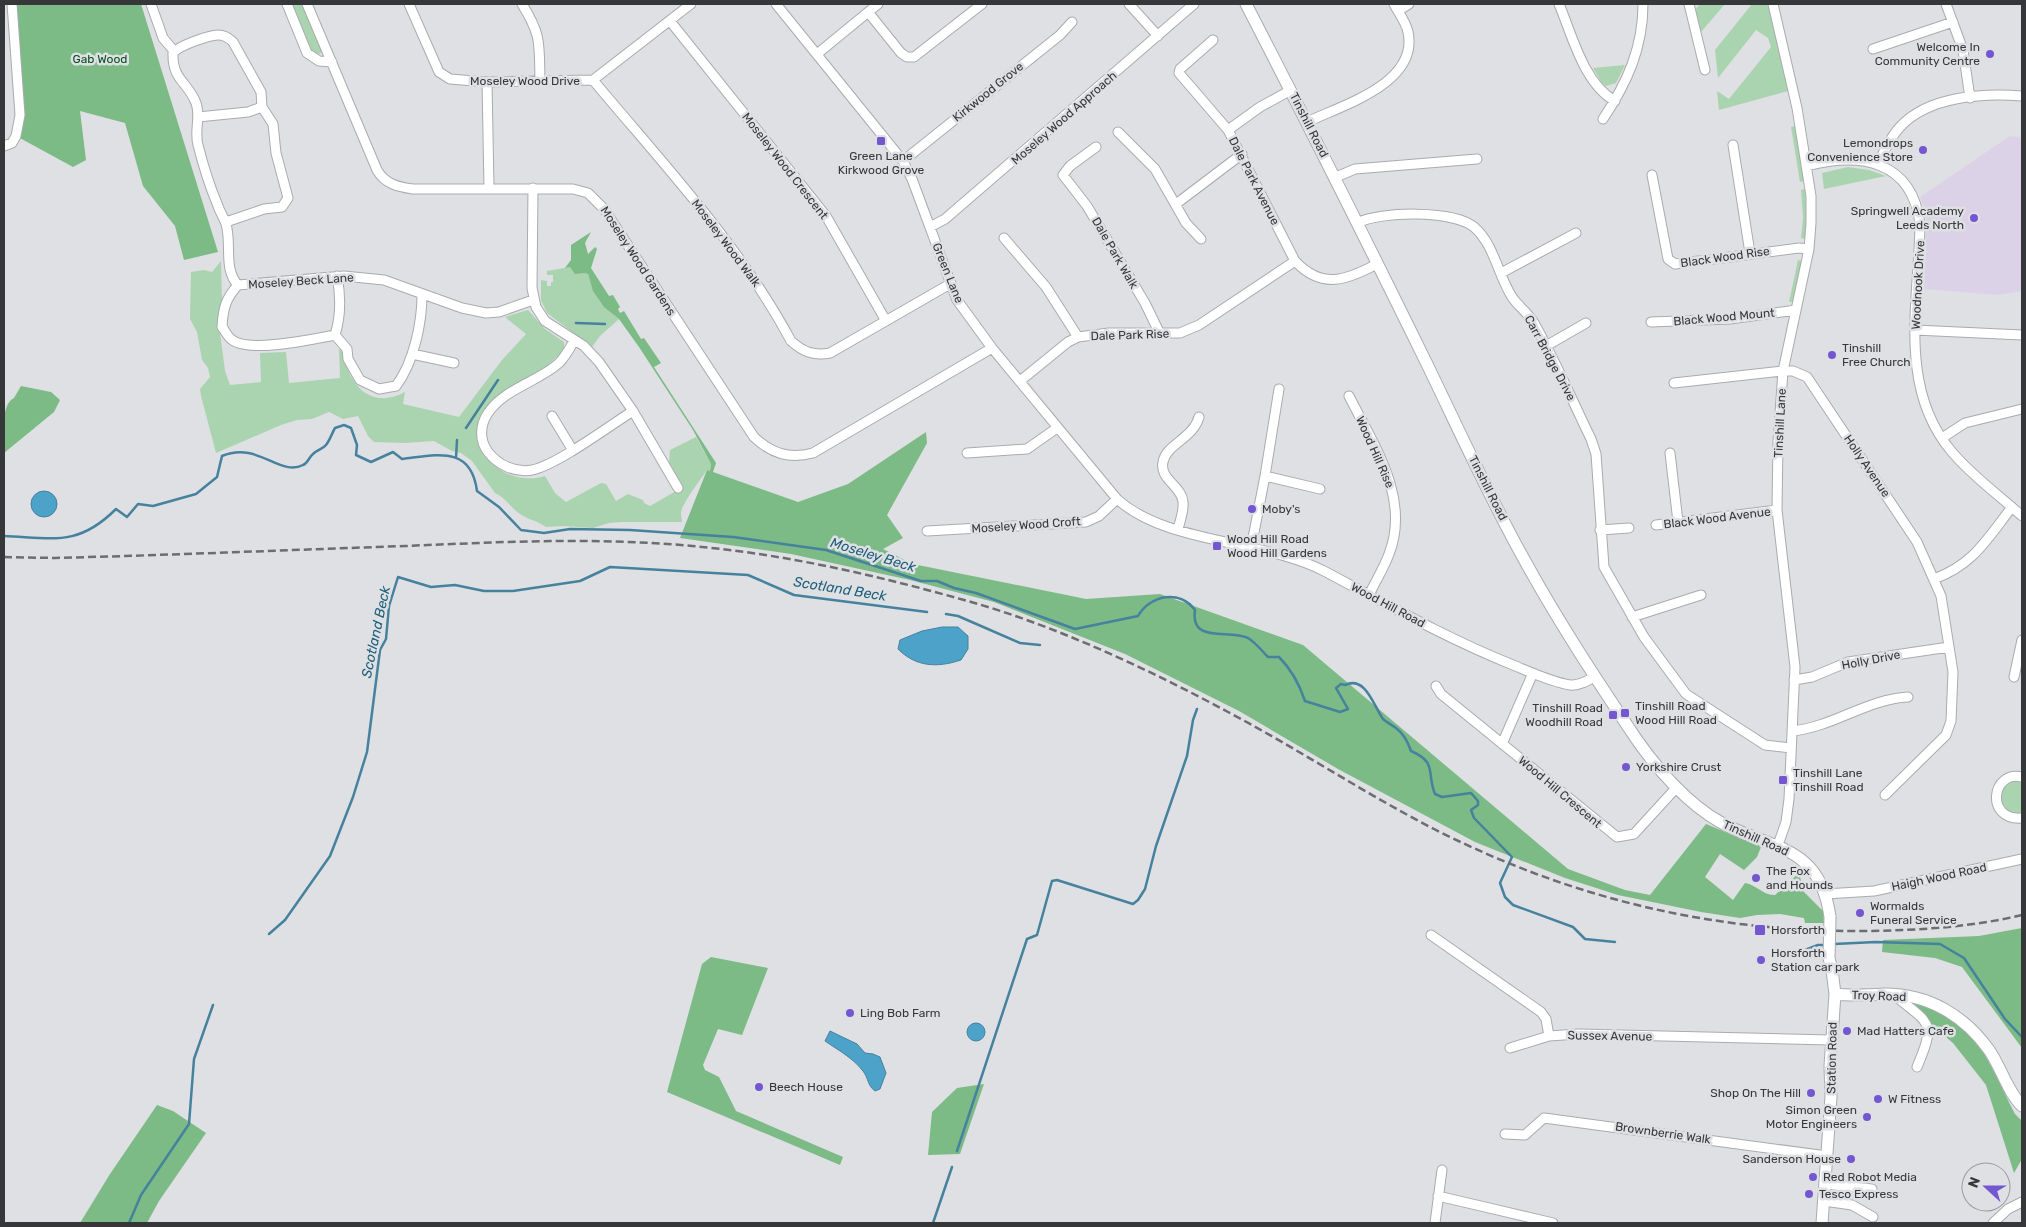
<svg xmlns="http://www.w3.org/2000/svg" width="2026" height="1227" viewBox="0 0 2026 1227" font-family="Rubik,sans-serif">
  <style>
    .education { fill: #dbd2e7 }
    .green { fill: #aad4af }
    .forest { fill: #7cba86 }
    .water { fill: #4da2c9; stroke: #46829e }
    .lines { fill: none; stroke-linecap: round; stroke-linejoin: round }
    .stream { stroke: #46829e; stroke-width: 2.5 }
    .minor-casing { stroke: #a9abae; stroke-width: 11 }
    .tertiary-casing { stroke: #a9abae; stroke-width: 13 }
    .minor { stroke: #fff; stroke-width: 9 }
    .tertiary { stroke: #fff; stroke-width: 11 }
    .rail { stroke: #6b6d6e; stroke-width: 2.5; stroke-dasharray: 8 4; stroke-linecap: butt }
    .tertiary-bridge-casing { stroke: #a9abae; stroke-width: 13; stroke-linecap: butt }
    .tertiary-bridge { stroke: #fff; stroke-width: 11 }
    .poi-dot { fill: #7457d0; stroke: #dee0e3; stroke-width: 2 }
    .labels { text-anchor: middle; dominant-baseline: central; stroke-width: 5; stroke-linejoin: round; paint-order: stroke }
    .poi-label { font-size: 12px; fill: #363738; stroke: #dee0e3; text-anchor: start }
    .park-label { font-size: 12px; fill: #06501f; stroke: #dee0e3 }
    .street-label { font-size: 12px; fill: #363738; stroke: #dee0e3 }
    .water-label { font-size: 14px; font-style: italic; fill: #1f5f7b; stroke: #dee0e3 }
  </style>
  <rect width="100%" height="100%" fill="#dee0e3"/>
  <!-- education -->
  <path class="education" d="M2010,136L2022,138V291L1997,295L1924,289L1927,225L1926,212L1920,197Z"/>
  <!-- green -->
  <path class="green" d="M290,4H303L323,52L316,55L308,47Z
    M1700,4H1725L1701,32L1695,10Z
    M1752,4H1769L1788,91L1719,110L1717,91L1729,99L1771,47L1768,38L1756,30L1718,78L1715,50Z
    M1625,65L1616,83L1606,86L1602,83L1593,68Z
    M1795,126L1804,181L1800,182L1791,127Z
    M1848,167L1869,170L1886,176L1824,189L1822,173Z
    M1805,189L1807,218L1805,239L1801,238L1803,218L1801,190Z
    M1798,260L1802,261L1793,302H1789Z
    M221,261L222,302L218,317L225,371L230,385L261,382L260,353L286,352L289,383L340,378L339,349L343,352C349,386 371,410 405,392L403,404L459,417L502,360L526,334L505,317L528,310L545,329L564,342V350L547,366L501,394L478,436C483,467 515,485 545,476L555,493L566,502L601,483L606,484L616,501L628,494L643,500L644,503L650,506L676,491L677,493L683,490L669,462L670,450L696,437L711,464L710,471L707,470C701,479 680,506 681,514C681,517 682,520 682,522H621L609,523L593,528L564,526L546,527C538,521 529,520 520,514C511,508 505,497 495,493L472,461L461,453L452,451L434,441L405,443L374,442L368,436L358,416L343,419L329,412L312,419L297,420L281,425L216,453L201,396L200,389L210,377L208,368L202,360L197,332L190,319L191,272L204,270L212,272Z
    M570,267L572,269L588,274C594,295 602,306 619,319L600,336L592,347L547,313L541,300V280L547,281V286H551V282H553V275H547V271Z
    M2013,781H2022V814C2006,815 1997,804 2002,789Z"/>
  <!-- forest -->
  <path class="forest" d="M16,4H141L218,252L184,260L175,226L143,186L125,123L80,111L86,160L73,167L18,137Z
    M591,232L585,243L588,254L595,247L597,249L591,268L609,296L613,295L620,307L618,309L620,313L624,311L641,339L644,338L661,363L654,367L716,463L713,472L798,502L848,484L926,432L927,443L887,515L903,538L883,549L913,564L1086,599L1160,594L1303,645L1568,869L1625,890L1650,895L1706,824L1761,847L1757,857L1744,870L1720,854L1705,877L1733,900L1745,883C1757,885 1764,896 1775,895L1799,873L1804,892L1823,911L1824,923H1805L1804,918L1780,914L1757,915L1740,918L1701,912L1618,895L1565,878L1475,842L1338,769L1239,711L1125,654L994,602L910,580L791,554L680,538L707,470L710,471L711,464L693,430L639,347L619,319L604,307L593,291L588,274L584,273L575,274L570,267L565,268L571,260V245Z
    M21,386L51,392L60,400L54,412L4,453C4,437 0,405 14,398Z
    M2022,928V1048L1962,967L1935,958L1882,952L1883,940L1979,936Z
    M711,957L768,968L742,1035L718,1029L703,1065L705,1070L719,1077L736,1111L843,1157L840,1165L667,1092L702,964Z
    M1914,1003C1929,1009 1948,1013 1960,1024C1986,1047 1999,1084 2015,1114L2022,1121V1159L2014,1173L1986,1085L1953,1043L1933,1026Z
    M984,1084L960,1154L928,1155L932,1112L957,1088Z
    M157,1105L173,1111L206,1133L159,1201L147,1223H80L110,1174Z"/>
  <!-- water -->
  <path class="water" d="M31 504a13 13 0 1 1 26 0a13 13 0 1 1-26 0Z
    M942,627H958L968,636V649L961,660C937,668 916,667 898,649L900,640L922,631Z
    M967 1032a9 9 0 1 1 18 0a9 9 0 1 1-18 0Z
    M830,1031L857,1044L865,1053L873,1054L880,1057L886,1073L880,1089L875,1091C867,1085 869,1079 863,1071C853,1058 838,1050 825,1041Z"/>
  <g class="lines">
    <!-- stream -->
    <path class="stream" d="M576,323L605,324
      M466,428L498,380
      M456,458L457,440
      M4,536C53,538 78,547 116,509L127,517L138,504L153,506L196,494L217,477L222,456C258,441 280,477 303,465C308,463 309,457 313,454C317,450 323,449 326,445C330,440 332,433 335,428L344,425L351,428L357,445L356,455L371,462L393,452L402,459C437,455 471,445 477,491L499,507L521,530L544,533L570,529L630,530L733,537L826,550L921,581H937L954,588L976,593L1075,629L1138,616C1150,595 1180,589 1195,610C1190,644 1228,629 1248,638C1255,642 1262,651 1268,657H1279C1292,670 1299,683 1305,701L1340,712L1348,709L1336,688L1341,684L1345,685C1366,675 1374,707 1383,719C1386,722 1392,725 1396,728C1404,734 1408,742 1411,751C1438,763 1426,772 1435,794L1442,797L1471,793L1478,801V805L1471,810L1474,818L1512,857L1500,883L1505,897L1513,905L1573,927L1585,939L1615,942
      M946,614L958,616L1020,643L1040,645
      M269,934L285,920L330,856L353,797L367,752L380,650L386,639L389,606L398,577L431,587L455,585L484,591H513L580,581L610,567L748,575L794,595L927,612
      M1834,944L1876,942L1940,944L1964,958L2005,1019L2022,1037
      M1787,957L1818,945H1826
      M957,1151L1027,939L1037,935L1052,881L1057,880L1133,904L1138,900L1145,889L1156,846L1187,756L1193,720L1197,709
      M129,1223L141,1195L189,1124L194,1059L213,1005
      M933,1223L952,1167"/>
    <defs>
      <path id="minor" d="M151,4L163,38L174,51
        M287,4L307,53L319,61L332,62
        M307,4L377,170C385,184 398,187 413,189H573L588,193L604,209L754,437C772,454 789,459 813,453L992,348
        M409,4L439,72L450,79L487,82L593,80L691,4
        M522,4C542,36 539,44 540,81
        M776,4L903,161L912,179L957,300L992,348L1117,499C1168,545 1264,539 1326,572C1388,605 1448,639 1513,665C1530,672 1551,682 1570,685C1579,686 1587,681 1594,677
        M1129,4L1158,36
        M1559,4C1572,35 1584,84 1615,101
        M1689,4L1705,70
        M1773,4L1797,108L1811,196V223L1809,249L1783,371L1778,441L1777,510L1795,667L1789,799L1786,822L1778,845
        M1946,4L1963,50L1970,98
        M1398,11L1409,4
        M868,12L901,53L907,57H914L982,4
        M670,21L826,216L886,321
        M1213,40L1180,69L1179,73L1228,130L1295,261C1322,290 1347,280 1377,264
        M1873,49L1953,22
        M817,54L878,4
        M593,80C663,164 739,244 791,341C803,352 814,356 830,353L950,284
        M487,82L489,188
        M198,117L248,112L262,107
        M1603,119C1627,83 1643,48 1643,4
        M1307,122C1343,105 1419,83 1408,32C1406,22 1398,12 1394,4
        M1228,130L1260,107L1291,90
        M1118,132L1155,169L1186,223L1201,239
        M1733,145L1750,253
        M4,146L12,143L16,136L20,115L12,4
        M1096,147L1070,166L1063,175L1087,206L1145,303L1160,334
        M903,161L1060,35L1072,22
        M1878,163C1885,151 1890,137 1900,127C1928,96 1983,93 2022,96
        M1807,166C1860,152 1912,160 1920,224C1919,300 1897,388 1952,452C1972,476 1999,495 2022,516
        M1652,175L1668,259L1675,264L1799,248L1809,249
        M1336,177L1355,169L1477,159
        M533,188L532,288L536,307L545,321L584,346L599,362L633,411L678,488
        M1176,204L1242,154
        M226,222L264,209L282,207L288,198L276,153L273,124L262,107L261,92L233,42C229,38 224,35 218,35C209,35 178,46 173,53C172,80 188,82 196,103C201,117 194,131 198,145C203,165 210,187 218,206C220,212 224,218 226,224C232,244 223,269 238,285L344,276L384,280L462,308L486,313L499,312L533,300
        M1357,223C1380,211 1454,210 1474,227C1494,244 1498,275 1512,297C1518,306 1528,313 1534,323C1555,360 1572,400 1591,439L1596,454L1604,567L1644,637L1686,694L1765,745L1791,748
        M930,227L945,219L1194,4
        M1004,238L1046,287L1078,337
        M1501,273L1576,233
        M238,285C226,298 223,308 222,327C225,330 227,336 231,339C247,354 314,339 335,335C341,316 341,297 337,276
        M1651,322L1730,319L1796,310
        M1915,330L2022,335
        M335,335L347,349L348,359L360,380L379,389L396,386C414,362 422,323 422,294
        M574,341C570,348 565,357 559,363C538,382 505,388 488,413C480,425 479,440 488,452C498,465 515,473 532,470C557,465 609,426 633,411
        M1546,346L1586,323
        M412,354L454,363
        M1020,381L1068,342L1078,337L1109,333H1180L1199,325L1295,261
        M1674,383L1783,371H1793L1807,377L1917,542L1941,596L1953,672L1951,721L1946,735L1885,795
        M1349,396C1373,444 1411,498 1389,554C1384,568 1375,582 1369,595
        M552,416L572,449
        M1942,438L1965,423L2022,409
        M967,453L1027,449L1057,428
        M1670,453L1678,522
        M1265,476L1320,489
        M1656,525L1777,510
        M1178,529C1180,521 1184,511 1183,502C1182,486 1159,479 1163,462C1166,444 1193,439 1199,417
        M1600,530L1629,528
        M927,531L1086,522L1099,516L1117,499
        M1251,548L1265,476L1279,389
        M1934,579C1974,564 1987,539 2012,507
        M1632,617L1701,595
        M2014,677L2022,640
        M1794,680L1812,677L1848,662L1949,647
        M1436,686L1441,694L1617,837L1634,834L1677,787
        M1792,731C1833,727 1867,699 1908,697
        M1502,744L1533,673
        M2022,777C1991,770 1985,821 2022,818
        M1825,894L1874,891L2022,859
        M1431,935L1541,1012L1546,1019L1549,1036L1578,1034L1831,1040
        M1894,995C1931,1025 1936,1021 1917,1067
        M1510,1048L1549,1036
        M1505,1134L1525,1135L1544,1118L1827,1156
        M1825,1184L1872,1189
        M1438,1196L1553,1223
        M1824,1201L1852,1205L1873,1217
        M1435,1223L1442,1170
        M1993,1223L2008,1209L2022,1202"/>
      <path id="tertiary" d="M1246,4C1307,122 1367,242 1426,362C1458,428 1489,497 1525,561C1559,623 1598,682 1637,740C1658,770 1688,804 1720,822C1770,850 1820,843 1830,917
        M1835,994C1852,996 1868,995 1885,994C1928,994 1964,1015 1989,1050C2001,1067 2007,1091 2022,1106
        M1822,1223L1831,1097L1830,1066L1835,994L1832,970"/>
    </defs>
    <!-- minor casing -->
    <use href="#minor" class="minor-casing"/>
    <!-- tertiary casing -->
    <use href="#tertiary" class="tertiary-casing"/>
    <!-- minor -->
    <use href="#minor" class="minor"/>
    <!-- tertiary -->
    <use href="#tertiary" class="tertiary"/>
    <!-- rail -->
    <path class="rail" d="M4,557L55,558C172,555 288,550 405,546C500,542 596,537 692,546C784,554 875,575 964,600C1052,624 1148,669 1228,712C1298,749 1364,793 1434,829C1572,899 1715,933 1869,931C1921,930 1972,927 2022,915"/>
    <defs>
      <path id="tertiary-bridge" d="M1830,917L1829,958L1832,970"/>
    </defs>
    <!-- tertiary-bridge casing -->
    <use href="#tertiary-bridge" class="tertiary-bridge-casing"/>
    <!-- tertiary-bridge -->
    <use href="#tertiary-bridge" class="tertiary-bridge"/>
  </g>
  <!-- markers -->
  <g class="poi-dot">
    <circle cx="1990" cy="54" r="5"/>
    <rect x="876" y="136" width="10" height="10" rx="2.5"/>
    <circle cx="1923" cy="150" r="5"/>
    <circle cx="1974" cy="218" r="5"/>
    <circle cx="1832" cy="355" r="5"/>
    <circle cx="1252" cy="509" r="5"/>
    <rect x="1212" y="541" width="10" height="10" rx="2.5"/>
    <rect x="1620" y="708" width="10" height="10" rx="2.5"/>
    <rect x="1608" y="710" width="10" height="10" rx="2.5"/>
    <circle cx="1626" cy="767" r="5"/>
    <rect x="1778" y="775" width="10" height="10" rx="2.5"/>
    <circle cx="1756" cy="878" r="5"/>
    <circle cx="1860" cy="913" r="5"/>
    <rect x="1754" y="924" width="12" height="12" rx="2.5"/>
    <circle cx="1761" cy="960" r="5"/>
    <circle cx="850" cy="1013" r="5"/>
    <circle cx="1847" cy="1031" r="5"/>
    <circle cx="759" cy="1087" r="5"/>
    <circle cx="1811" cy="1093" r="5"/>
    <circle cx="1878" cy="1099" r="5"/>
    <circle cx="1867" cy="1117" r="5"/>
    <circle cx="1851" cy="1159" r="5"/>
    <circle cx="1813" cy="1177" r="5"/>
    <circle cx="1809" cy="1194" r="5"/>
  </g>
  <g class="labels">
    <!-- poi labels -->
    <g class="poi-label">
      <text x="1980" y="47" text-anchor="end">Welcome In<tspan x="1980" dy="14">Community Centre</tspan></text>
      <text x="1913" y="143" text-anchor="end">Lemondrops<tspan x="1913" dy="14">Convenience Store</tspan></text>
      <text x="881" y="156" text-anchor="middle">Green Lane<tspan x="881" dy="14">Kirkwood Grove</tspan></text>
      <text x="1964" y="211" text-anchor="end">Springwell Academy<tspan x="1964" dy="14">Leeds North</tspan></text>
      <text x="1842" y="348">Tinshill<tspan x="1842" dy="14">Free Church</tspan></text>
      <text x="1262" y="509">Moby's</text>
      <text x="1227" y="539">Wood Hill Road<tspan x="1227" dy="14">Wood Hill Gardens</tspan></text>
      <text x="1635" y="706">Tinshill Road<tspan x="1635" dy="14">Wood Hill Road</tspan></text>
      <text x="1603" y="708" text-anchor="end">Tinshill Road<tspan x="1603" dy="14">Woodhill Road</tspan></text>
      <text x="1636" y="767">Yorkshire Crust</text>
      <text x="1793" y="773">Tinshill Lane<tspan x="1793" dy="14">Tinshill Road</tspan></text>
      <text x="1766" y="871">The Fox<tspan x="1766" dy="14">and Hounds</tspan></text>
      <text x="1870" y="906">Wormalds<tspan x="1870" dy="14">Funeral Service</tspan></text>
      <text x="1771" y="930">Horsforth</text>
      <text x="1771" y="953">Horsforth<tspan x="1771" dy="14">Station car park</tspan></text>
      <text x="860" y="1013">Ling Bob Farm</text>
      <text x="1857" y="1031">Mad Hatters Cafe</text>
      <text x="769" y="1087">Beech House</text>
      <text x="1801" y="1093" text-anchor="end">Shop On The Hill</text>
      <text x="1888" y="1099">W Fitness</text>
      <text x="1857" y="1110" text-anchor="end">Simon Green<tspan x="1857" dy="14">Motor Engineers</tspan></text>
      <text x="1841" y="1159" text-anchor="end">Sanderson House</text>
      <text x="1823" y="1177">Red Robot Media</text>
      <text x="1819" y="1194">Tesco Express</text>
    </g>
    <!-- park labels -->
    <g class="park-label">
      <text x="100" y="59">Gab Wood</text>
    </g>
    <!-- street labels -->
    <g class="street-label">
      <text x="525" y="81">Moseley Wood Drive</text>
      <text transform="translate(988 92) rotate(-39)">Kirkwood Grove</text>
      <text transform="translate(1064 118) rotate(-41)">Moseley Wood Approach</text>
      <text transform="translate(1309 125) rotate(63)">Tinshill Road</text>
      <text transform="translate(785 166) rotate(52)">Moseley Wood Crescent</text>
      <text transform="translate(1254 181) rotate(63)">Dale Park Avenue</text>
      <text transform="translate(726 243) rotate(53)">Moseley Wood Walk</text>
      <text transform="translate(1115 253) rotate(60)">Dale Park Walk</text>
      <text transform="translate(1725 257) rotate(-8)">Black Wood Rise</text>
      <text transform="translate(638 261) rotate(57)">Moseley Wood Gardens</text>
      <text transform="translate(948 273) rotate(68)">Green Lane</text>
      <text transform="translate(301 281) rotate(-4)">Moseley Beck Lane</text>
      <text transform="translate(1918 285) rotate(-87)">Woodnook Drive</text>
      <text transform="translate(1724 317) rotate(-5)">Black Wood Mount</text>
      <text transform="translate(1130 335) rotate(-2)">Dale Park Rise</text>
      <text transform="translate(1550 358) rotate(62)">Carr Bridge Drive</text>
      <text transform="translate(1780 423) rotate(-87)">Tinshill Lane</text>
      <text transform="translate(1375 452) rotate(66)">Wood Hill Rise</text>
      <text transform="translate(1867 466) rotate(56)">Holly Avenue</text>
      <text transform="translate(1488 488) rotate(63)">Tinshill Road</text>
      <text transform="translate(1717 518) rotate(-7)">Black Wood Avenue</text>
      <text transform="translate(1026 525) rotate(-4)">Moseley Wood Croft</text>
      <text transform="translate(1388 605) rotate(28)">Wood Hill Road</text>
      <text transform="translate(1871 660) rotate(-11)">Holly Drive</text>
      <text transform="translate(1560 792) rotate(40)">Wood Hill Crescent</text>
      <text transform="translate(1756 838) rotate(24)">Tinshill Road</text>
      <text transform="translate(1939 877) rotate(-12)">Haigh Wood Road</text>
      <text transform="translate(1879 996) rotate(2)">Troy Road</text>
      <text transform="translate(1610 1036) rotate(1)">Sussex Avenue</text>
      <text transform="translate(1832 1058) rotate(-89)">Station Road</text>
      <text transform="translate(1663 1133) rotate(8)">Brownberrie Walk</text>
    </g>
    <!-- water labels -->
    <g class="water-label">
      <text transform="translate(873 555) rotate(17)">Moseley Beck</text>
      <text transform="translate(840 589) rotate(9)">Scotland Beck</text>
      <text transform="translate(376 632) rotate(-78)">Scotland Beck</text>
    </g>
  </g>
  <!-- border -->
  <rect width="2026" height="1227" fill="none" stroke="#363738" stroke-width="10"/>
  <!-- north arrow -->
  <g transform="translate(1986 1187) rotate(291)"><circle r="24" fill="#dee0e3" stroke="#9b9c9f"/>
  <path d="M0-4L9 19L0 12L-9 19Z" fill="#7457d0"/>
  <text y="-8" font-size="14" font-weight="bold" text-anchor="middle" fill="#363738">N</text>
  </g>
</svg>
